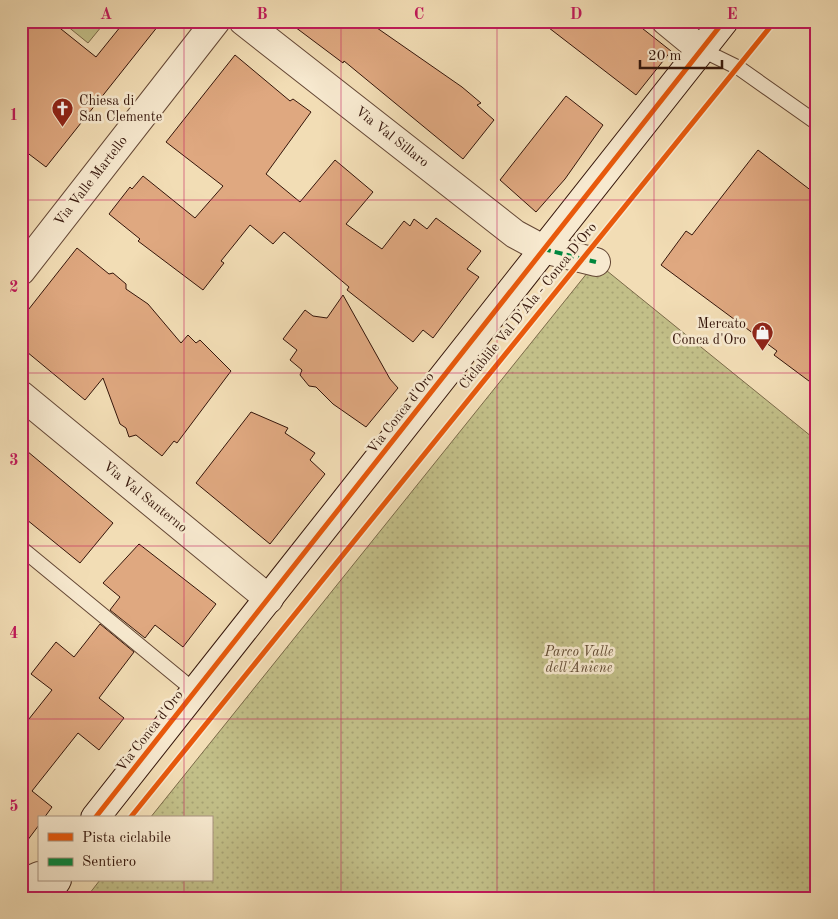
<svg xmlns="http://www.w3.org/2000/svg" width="838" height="919" viewBox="0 0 838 919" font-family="'Old Standard TT',serif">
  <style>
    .park { fill: url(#park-dots); stroke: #7b6a49 }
    .garden { fill: #c2bf88; stroke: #7b6a49 }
    .building { fill: #dfa880; stroke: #34150a }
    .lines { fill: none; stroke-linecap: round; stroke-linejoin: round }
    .lane-casing { stroke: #644735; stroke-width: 16 }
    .street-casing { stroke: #644735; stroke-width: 30 }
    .secondary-casing { stroke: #34150a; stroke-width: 30 }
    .lane { stroke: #f7e9cf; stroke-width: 14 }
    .street { stroke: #f7e9cf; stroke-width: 28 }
    .secondary { stroke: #f7e9cf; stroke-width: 28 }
    .quiet { stroke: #00873e; stroke-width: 4; stroke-dasharray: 8 4; stroke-linecap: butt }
    .cycleway-casing { stroke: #f7e9cf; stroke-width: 8 }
    .cycleway { stroke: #e8590c; stroke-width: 5 }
    .grid { fill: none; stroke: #c2185b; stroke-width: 1; stroke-opacity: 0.55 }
    .labels { text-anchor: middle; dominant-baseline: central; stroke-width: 5; stroke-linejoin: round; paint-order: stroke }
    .poi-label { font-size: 14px; fill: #34150a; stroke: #f7e9cf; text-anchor: start }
    .street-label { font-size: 14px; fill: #34150a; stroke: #f7e9cf }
    .park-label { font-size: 14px; font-style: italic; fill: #5f4830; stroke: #f7e9cf }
    .neatline { fill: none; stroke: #c2185b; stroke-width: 2 }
    .grid-label { font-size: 16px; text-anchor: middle; font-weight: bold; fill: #c2185b }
  </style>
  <defs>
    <pattern id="park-dots" width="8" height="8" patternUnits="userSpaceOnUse" patternTransform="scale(1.25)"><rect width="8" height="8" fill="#c2bf88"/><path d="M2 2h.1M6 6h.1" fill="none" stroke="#a7a374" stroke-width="1.8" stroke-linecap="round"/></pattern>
  </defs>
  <rect width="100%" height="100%" fill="#f2ddb5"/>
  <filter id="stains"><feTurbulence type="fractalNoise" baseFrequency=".004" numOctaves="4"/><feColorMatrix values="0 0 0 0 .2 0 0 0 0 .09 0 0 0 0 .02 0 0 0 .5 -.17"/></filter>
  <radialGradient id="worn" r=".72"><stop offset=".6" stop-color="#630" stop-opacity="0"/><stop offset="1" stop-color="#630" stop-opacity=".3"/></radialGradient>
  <!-- park -->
  <path class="park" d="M596,262L817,441V898H86L100,880H211V818H150Z"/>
  <!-- garden -->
  <path class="garden" d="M61,21H106L88,43Z"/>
  <!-- building -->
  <path class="building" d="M21,21H51L96,57L125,21H162L46,167L21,148Z
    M287,21H367L462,87L481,103L477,105L494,120L463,159L344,61L343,63Z
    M540,21H633L671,51L636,95Z
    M235,55L290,101L293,99L311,112L266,174L300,202L335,160L373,192L346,224L382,249L404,221L410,226L414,219L427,229L436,218L481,251L467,269L479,277L433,338L423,330L413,342L347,290L349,287L284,232L273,244L250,225L221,261L224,263L203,290L138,241L140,239L109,214L130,187L132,189L143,176L195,218L223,186L166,142Z
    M566,96L603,125L565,179L536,212L500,180Z
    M758,150L817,195V387L774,355L777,351L661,265L686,231L692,235Z
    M77,248L109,274L113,273L126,284V289L148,304L181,343L188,335L196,343L200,340L231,371L177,443L174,441L162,456L136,435L129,437L126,428L120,424L103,378L85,400L21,347V319Z
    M343,295L390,379L398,388L366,427L333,404L316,387L309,386L300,375L302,370L290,360L297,350L283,339L305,310L313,316L327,318Z
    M251,412L288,428L285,433L315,453L310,460L325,474L270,544L196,483Z
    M21,446L113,523L80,563L21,515Z
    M139,544L216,604L183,647L155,625L145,638L110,610L120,597L103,583Z
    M100,624L134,652L99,698L124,718L99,750L78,733L32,791L52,807L44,818H39V825L21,849V729L52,690L31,674L56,642L74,657Z"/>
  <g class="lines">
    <defs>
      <path id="lane" d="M700,49L739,68L817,123
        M21,548L196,692"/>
      <path id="street" d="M243,21L515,234L543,249L596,262
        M666,21L700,49
        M21,271L216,21
        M21,395L269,599
        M21,884L39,876"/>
      <path id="secondary" d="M95,818L724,21
        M45,898L57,880"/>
    </defs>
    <!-- lane casing -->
    <use href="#lane" class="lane-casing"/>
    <!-- street casing -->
    <use href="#street" class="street-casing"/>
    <!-- secondary casing -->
    <use href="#secondary" class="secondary-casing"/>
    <!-- lane -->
    <use href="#lane" class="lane"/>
    <!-- street -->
    <use href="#street" class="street"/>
    <!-- secondary -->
    <use href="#secondary" class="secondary"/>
    <!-- quiet -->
    <path class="quiet" d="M543,249L596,262"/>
    <defs>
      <path id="cycleway" d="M95,818L724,21
        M130,818L775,21"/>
    </defs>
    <!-- cycleway casing -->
    <use href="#cycleway" class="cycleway-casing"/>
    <!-- cycleway -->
    <use href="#cycleway" class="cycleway"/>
  </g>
  <!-- grid -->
  <path class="grid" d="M184,21V818M341,21V898M497,21V898M654,21V898M21,200H817M21,373H817M21,546H817M21,719H817M184,880V898"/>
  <!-- icons -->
  <defs>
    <symbol id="church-pin" viewBox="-11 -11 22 30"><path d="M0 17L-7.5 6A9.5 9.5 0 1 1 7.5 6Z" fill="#8f2418" stroke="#f7e9cf"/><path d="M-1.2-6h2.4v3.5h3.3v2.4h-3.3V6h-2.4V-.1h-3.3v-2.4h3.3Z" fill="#fff"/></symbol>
    <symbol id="shop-pin" viewBox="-11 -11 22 30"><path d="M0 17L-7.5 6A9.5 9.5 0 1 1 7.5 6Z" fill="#8f2418" stroke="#f7e9cf"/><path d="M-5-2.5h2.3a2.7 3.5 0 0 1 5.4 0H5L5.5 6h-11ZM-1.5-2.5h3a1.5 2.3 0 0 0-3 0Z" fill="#fff"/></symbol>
  </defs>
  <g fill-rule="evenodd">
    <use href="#church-pin" x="50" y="96" width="25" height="34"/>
    <use href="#shop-pin" x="750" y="320" width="25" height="34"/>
  </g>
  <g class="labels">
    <!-- poi labels -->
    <g class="poi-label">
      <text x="79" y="101">Chiesa di<tspan x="79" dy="16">San Clemente</tspan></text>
      <text x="746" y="324" text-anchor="end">Mercato<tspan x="746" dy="16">Conca d'Oro</tspan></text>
    </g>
    <!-- street labels -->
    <g class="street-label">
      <text transform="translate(392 137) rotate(38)">Via Val Sillaro</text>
      <text transform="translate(91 181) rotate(-52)">Via Valle Martello</text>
      <text transform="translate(528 306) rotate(-51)">Ciclablile Val D'Ala - Conca D'Oro</text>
      <text transform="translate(401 413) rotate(-52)">Via Conca d'Oro</text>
      <text transform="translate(145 497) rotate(39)">Via Val Santerno</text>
      <text transform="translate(150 731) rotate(-52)">Via Conca d'Oro</text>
    </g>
    <!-- park labels -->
    <g class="park-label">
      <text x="579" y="652">Parco Valle<tspan x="579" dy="16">dell'Aniene</tspan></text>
    </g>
  </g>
  <!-- margin -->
  <rect width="838" height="919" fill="none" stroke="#f2ddb5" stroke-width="55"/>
  <!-- legend -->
  <rect x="38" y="816" width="175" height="65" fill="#f7e9cf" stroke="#a99480"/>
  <rect x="48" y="833" width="25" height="8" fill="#e8590c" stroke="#a99480"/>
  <text x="82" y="842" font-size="15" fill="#34150a">Pista ciclabile</text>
  <rect x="48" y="858" width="25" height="8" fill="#00873e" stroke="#a99480"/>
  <text x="82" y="866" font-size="15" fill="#34150a">Sentiero</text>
  <!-- scale -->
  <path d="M640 60v8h82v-8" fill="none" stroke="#34150a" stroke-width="2.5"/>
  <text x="648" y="60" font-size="15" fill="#34150a" stroke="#f7e9cf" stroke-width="4" paint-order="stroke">20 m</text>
  <rect x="28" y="28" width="782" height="864" class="neatline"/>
  <g class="grid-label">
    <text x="106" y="19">A</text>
    <text x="262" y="19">B</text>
    <text x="419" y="19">C</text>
    <text x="576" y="19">D</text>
    <text x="732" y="19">E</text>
    <text x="14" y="120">1</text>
    <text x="14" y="292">2</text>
    <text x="14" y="465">3</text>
    <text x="14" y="638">4</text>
    <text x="14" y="811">5</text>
  </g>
  <rect width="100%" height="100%" filter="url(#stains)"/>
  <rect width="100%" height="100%" fill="url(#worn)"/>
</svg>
